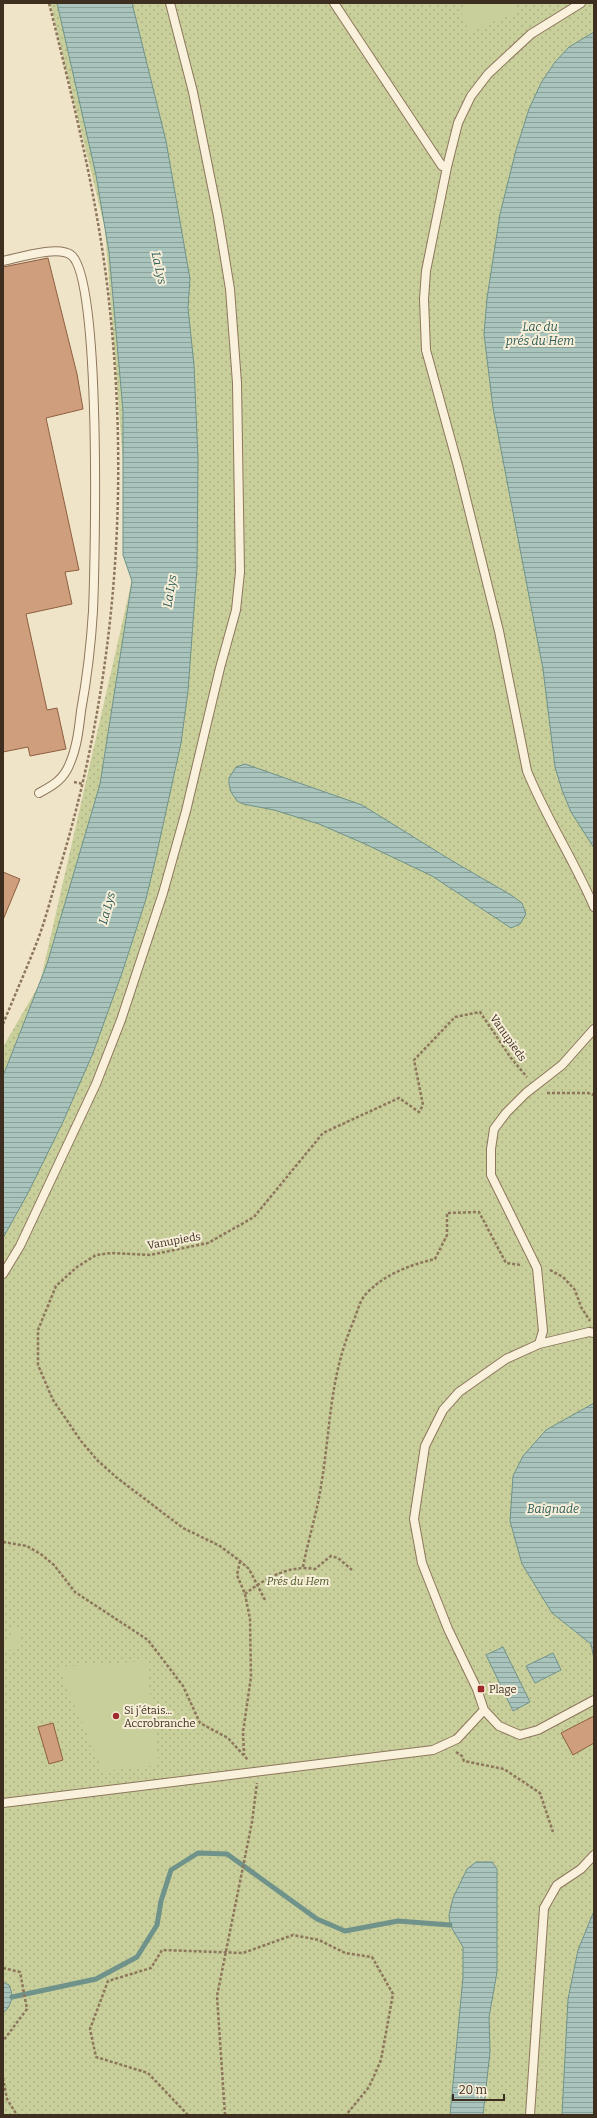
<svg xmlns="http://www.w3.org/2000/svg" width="597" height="2118" viewBox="0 0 597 2118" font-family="Bitter,serif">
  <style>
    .park { fill: url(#park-dots) }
    .pitch { fill: #c9cf9b }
    .water { fill: url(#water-rules); stroke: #6f938a }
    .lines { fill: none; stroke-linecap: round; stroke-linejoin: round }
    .stream { stroke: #6f938a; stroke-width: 5 }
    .building { fill: #cf9f7d; stroke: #8d5f41 }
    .lane-casing { stroke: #8d765c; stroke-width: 10 }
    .path { stroke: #8d765c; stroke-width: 2.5; stroke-dasharray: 3 2; stroke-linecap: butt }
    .lane { stroke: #faf1dc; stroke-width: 8 }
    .poi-dot { fill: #9e2a2b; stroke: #f7eed8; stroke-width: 1.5 }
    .labels { text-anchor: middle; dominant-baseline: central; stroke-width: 4; stroke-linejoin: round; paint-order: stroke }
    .street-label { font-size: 11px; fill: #3d2e20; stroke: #f7eed8 }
    .park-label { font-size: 11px; font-style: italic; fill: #4d5a26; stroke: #f7eed8 }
    .poi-label { font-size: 11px; fill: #3d2e20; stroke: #f7eed8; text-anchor: start }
    .water-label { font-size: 12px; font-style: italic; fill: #2f5d5a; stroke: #f7eed8 }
  </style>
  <defs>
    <pattern id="park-dots" width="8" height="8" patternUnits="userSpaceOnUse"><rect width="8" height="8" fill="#c9cf9b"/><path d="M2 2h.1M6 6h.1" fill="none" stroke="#aeb285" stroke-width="1.8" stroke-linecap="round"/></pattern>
    <pattern id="water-rules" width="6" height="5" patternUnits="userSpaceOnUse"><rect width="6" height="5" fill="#a9c4bc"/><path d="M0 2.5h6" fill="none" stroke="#8ba098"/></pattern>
  </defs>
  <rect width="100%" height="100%" fill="#f0e4c8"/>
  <!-- park -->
  <path class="park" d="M50,3H594V2115H3V1047L40,983L132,580L105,229Z"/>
  <!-- pitch -->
  <path class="pitch" d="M474,3H512L516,12L469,32L460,9Z
    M14,1628L23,1633L14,1652L4,1647Z
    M146,1661L159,1765L103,1771L58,1667Z"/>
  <!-- water -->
  <path class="water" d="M57,3H132L166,141L190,279L188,308L194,365L198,459L197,568L188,691L181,743L156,857L146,899L122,973L93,1053L62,1124L28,1193L3,1238V1076L47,964L100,784L132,581L123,555V411L109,252L96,175Z
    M594,32V848L571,812L562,790L555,767L543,669L493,408L484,334L487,298L500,214L516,150L529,109L541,83L555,62L569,47Z
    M245,764L362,805L449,859L511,895L522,903L526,914L520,924L511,928L432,876L365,844L319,824L274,810L243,804L237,801L231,792L229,784V778L236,767Z
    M594,1403V1659L591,1644L552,1613L522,1564L510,1521L513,1476L523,1456L546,1430Z
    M503,1647L530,1702L513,1711L486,1655Z
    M553,1653L561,1670L535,1683L526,1666Z
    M476,1862H492L497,1869V1972L489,2017L490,2052L483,2115H450L463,1977V1947L450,1925L449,1915L453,1898L467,1869Z
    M594,1911V2115H562L568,1999L578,1950Z
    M3,1982L9,1985C14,1995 12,2006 3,2013Z"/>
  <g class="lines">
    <!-- stream -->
    <path class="stream" d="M12,1997L96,1979L137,1957L157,1925L161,1901L171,1870L198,1853L227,1854L317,1919L345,1931L398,1921L450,1925"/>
  </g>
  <!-- building -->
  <path class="building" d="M48,258L77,374L83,409L46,418L79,570L65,572L72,604L26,614L47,710L57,708L66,749L30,756L28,747L3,752V267Z
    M3,872L20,879L3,920Z
    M594,1716V1743L573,1755L561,1733Z
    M53,1723L63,1760L49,1764L38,1727Z"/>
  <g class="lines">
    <defs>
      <path id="lane" d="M334,3L442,166L447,167
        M581,3L531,34L488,74L471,96L458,123L447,167L426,271L424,299L426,350L458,466L499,631L527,771C546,818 574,860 594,907
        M3,261C18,258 58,245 71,255C102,277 95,562 93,611C91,644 87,678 81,711C79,728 77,747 70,763C64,779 54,785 39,793
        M594,1029L562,1065L526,1093L506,1113L494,1129L491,1149V1175L537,1268L543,1331L539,1344L506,1359L459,1392L443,1410L425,1446L414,1519L422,1563L448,1629L477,1689L484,1710L499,1726L520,1735L538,1730L594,1700
        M3,1274L20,1246L96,1084L121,1020L163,893L186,811L220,668L236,610L240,572L237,383L230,289L218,216L193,92L170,3
        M539,1344L589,1332L594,1333
        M3,1803L433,1750L457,1739L484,1710
        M530,2115L544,1908L557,1885L581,1869L594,1855"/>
    </defs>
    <!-- lane casing -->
    <use href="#lane" class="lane-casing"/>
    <!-- path -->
    <path class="path" d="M74,782L83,784
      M3,1024C14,997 26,970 37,942C45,921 51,898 57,877C114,695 130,501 110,311C100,208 74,104 49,3
      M547,1093H588L594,1095
      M550,1270L563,1277L575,1290L581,1307L590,1321
      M3,1542L27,1546L42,1555L54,1565L75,1592L148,1640L183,1686L200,1723L228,1738L248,1760
      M240,1561L237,1575L245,1594L250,1619L251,1677L243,1732L244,1755
      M303,1567C308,1540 317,1513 321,1486C331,1427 329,1377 354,1320C357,1312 360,1301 365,1295C383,1275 409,1265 435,1259L447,1235V1213L479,1212L506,1263L521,1265
      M245,1594C264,1579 290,1564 315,1569L331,1556L338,1558L352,1570
      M265,1600L249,1569L240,1561L220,1546L183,1528L116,1477L97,1460L81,1441L53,1400L38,1365V1330L56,1286L77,1267L96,1255L112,1253L150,1255L208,1243L254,1217L323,1133L399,1098L419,1112L423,1105L414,1060L455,1017L480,1012L511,1058L527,1077
      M456,1752L462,1756L464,1761L504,1769L540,1793L553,1832
      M3,1968L20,1972L27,2009L3,2041
      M3,2078L7,2099L17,2115
      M188,2115L148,2073L96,2057L90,2029L108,1981L151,1968L162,1950L243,1953L293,1935L319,1940L345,1953L372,1957L393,1994L381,2060L369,2087L346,2115
      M225,2115L217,1996L252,1822L257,1783"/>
    <!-- lane -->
    <use href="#lane" class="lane"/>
  </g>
  <!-- markers -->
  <g class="poi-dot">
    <rect x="477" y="1685" width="8" height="8" rx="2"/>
    <circle cx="116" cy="1716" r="4"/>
  </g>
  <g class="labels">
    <!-- street labels -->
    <g class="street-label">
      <text transform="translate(508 1038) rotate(55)">Vanupieds</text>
      <text transform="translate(174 1241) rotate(-10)">Vanupieds</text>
    </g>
    <!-- park labels -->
    <g class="park-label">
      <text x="298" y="1581">Prés du Hem</text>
    </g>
    <!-- poi labels -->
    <g class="poi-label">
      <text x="489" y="1689">Plage</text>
      <text x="124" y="1710">Si j'étais...<tspan x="124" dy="13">Accrobranche</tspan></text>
    </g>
    <!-- water labels -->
    <g class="water-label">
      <text transform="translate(159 268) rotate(77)">La Lys</text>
      <text x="540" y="327">Lac du<tspan x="540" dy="14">prés du Hem</tspan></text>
      <text transform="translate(170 591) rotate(-81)">La Lys</text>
      <text transform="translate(107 908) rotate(-75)">La Lys</text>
      <text x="553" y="1509">Baignade</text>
    </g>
  </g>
  <!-- border -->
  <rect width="597" height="2118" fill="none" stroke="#3d2e20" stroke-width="8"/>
  <!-- scale -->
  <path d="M453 2094v6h51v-6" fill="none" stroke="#3d2e20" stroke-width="2"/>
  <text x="459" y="2094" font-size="12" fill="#3d2e20" stroke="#f7eed8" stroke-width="3" paint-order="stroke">20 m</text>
</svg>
